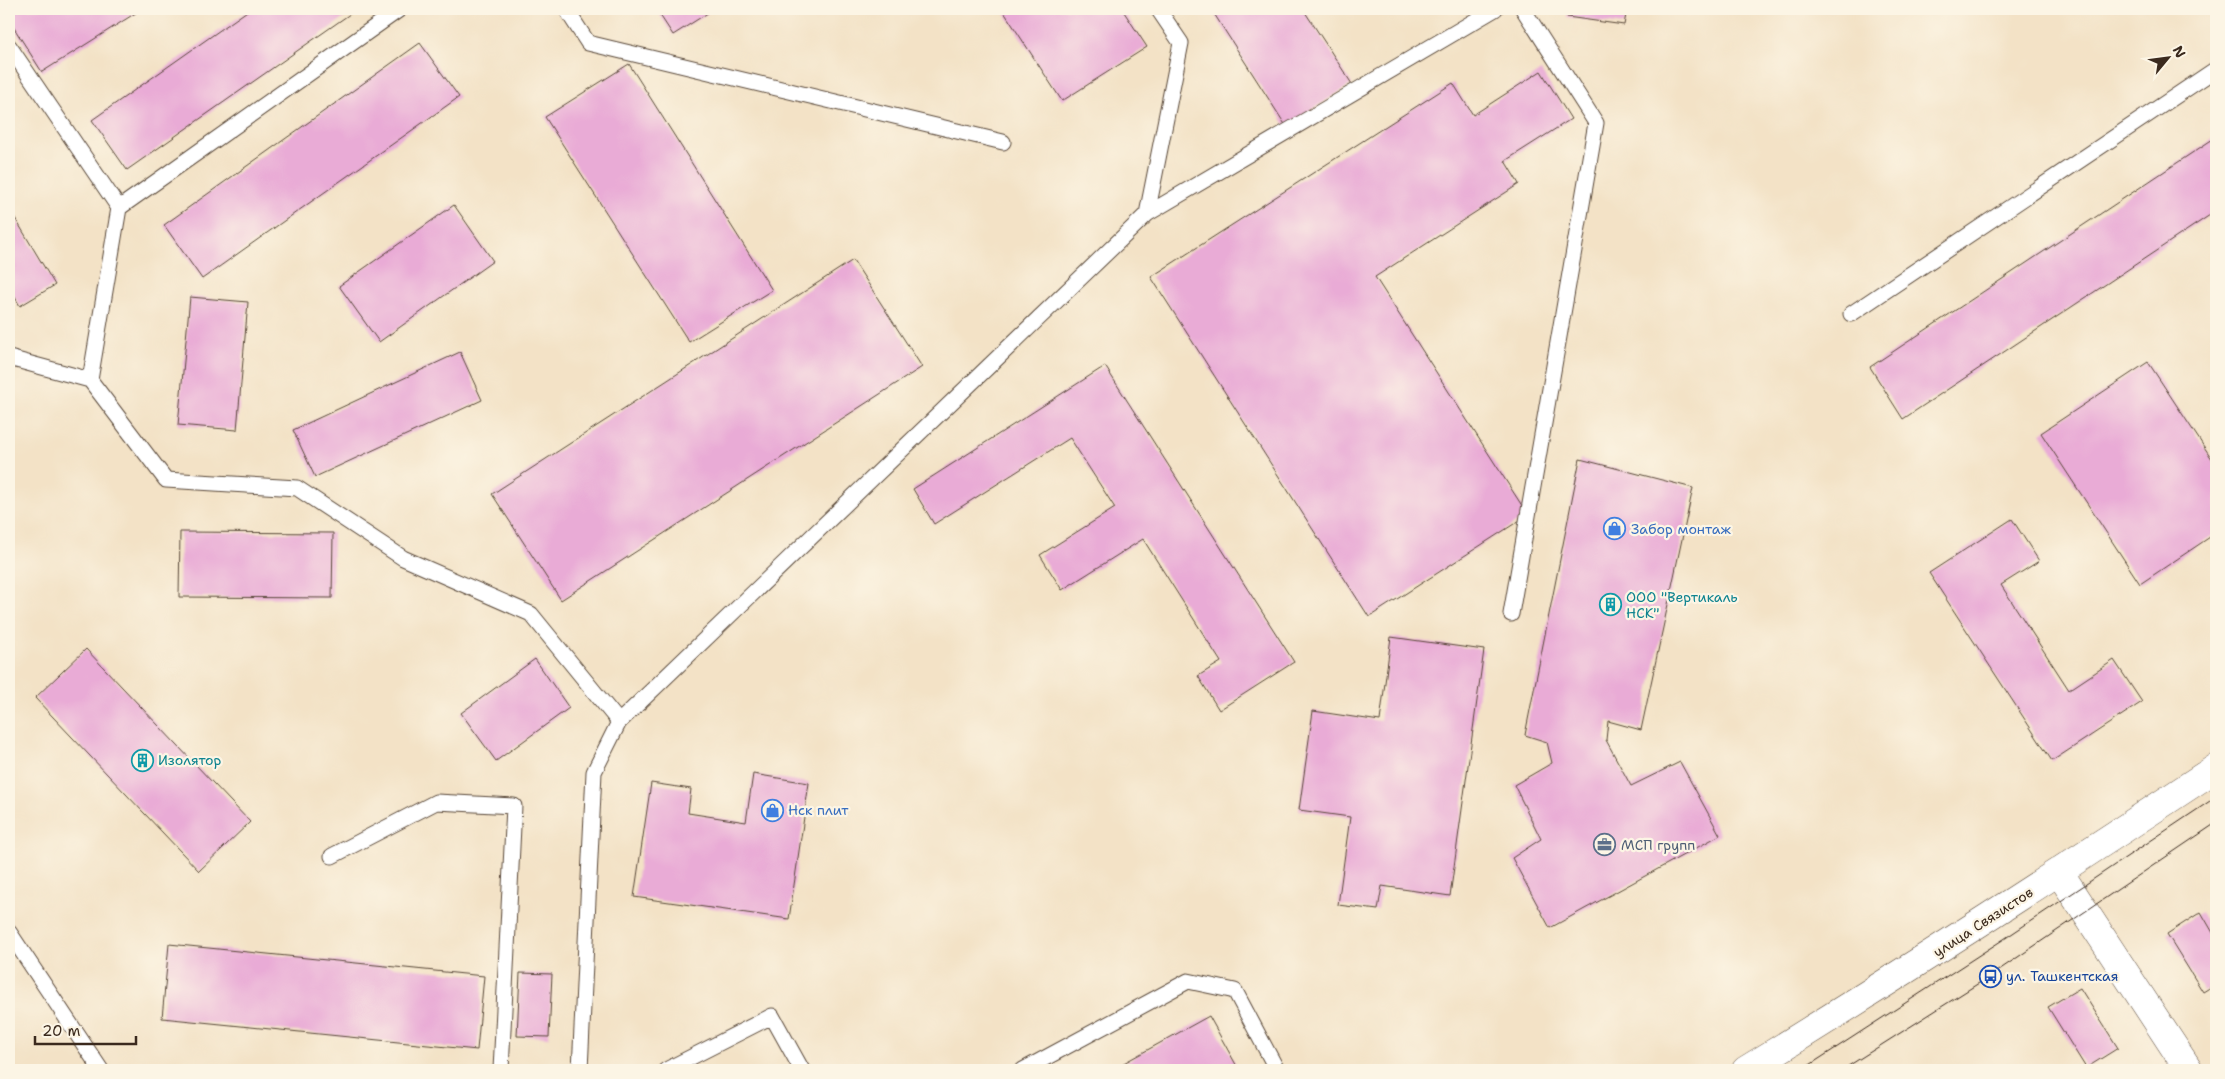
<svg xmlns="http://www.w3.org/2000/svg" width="2225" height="1079" viewBox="0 0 2225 1079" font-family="'Shantell Sans',sans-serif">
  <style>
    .building { fill: #e9abd6 }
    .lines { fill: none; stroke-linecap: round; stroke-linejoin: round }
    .service-casing { stroke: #574637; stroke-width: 17 }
    .minor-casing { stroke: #574637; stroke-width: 29 }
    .tertiary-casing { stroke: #574637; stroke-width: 29 }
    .service { stroke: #fff; stroke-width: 15 }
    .minor { stroke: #fff; stroke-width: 28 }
    .tertiary { stroke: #fff; stroke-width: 28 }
    .tram { stroke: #3b2a1e; stroke-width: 1 }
    .labels { text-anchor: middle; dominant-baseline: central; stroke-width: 4.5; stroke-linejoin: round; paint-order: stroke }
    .shop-label { font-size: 14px; fill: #366cbe; stroke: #fcf5e5; text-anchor: start }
    .culture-label { font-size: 14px; fill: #0d838f; stroke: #fcf5e5; text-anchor: start }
    .service-label { font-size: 14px; fill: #4e5e75; stroke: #fcf5e5; text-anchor: start }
    .street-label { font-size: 14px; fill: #3b2a1e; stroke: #fcf5e5 }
    .transit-label { font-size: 14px; fill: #164399; stroke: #fcf5e5; text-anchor: start }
  </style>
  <rect width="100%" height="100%" fill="#fcf5e5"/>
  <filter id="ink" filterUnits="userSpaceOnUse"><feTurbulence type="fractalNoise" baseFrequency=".02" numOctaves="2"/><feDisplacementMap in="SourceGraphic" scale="10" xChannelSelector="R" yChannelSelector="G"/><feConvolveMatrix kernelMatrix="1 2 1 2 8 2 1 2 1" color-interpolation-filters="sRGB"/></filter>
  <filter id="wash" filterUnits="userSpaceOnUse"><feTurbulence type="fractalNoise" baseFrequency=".0096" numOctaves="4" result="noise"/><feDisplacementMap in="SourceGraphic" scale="20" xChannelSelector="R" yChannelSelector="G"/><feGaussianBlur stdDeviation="1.12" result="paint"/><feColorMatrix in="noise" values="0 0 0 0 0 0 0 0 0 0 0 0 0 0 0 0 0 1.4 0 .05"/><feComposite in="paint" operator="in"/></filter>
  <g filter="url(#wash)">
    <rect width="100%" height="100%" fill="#f3e2c6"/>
    <g id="blocks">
      <!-- building -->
      <path class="building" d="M18,9H142L42,72L9,20V15Z
        M250,9H357L127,170L92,120Z
        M656,9H714L673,35Z
        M1002,9H1122L1147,47L1062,101Z
        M1211,9H1303L1352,84L1286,126Z
        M1568,9H1627L1624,25L1567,17Z
        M420,43L459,97L202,279L164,225Z
        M629,64L772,290L689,342L545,117Z
        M1541,71L1571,119L1505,161L1519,184L1375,277L1528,515L1369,617L1151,277L1453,83L1473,115Z
        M2216,137V211L1903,419L1870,367Z
        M454,205L493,261L379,342L339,286Z
        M9,208L55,285L20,306L9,287Z
        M853,260L922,367L561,600L492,494Z
        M190,297L248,302L237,430L178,425Z
        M460,352L482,400L315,477L293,430Z
        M2148,362L2216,465V533L2140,584L2041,433Z
        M1105,366L1294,662L1219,710L1198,676L1221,662L1143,539L1062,590L1040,555L1115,508L1070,438L934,524L913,489Z
        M1580,459L1693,488L1641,730L1608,721L1606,740L1631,786L1680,762L1720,835L1550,928L1512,858L1541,839L1514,785L1552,763L1547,742L1525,735Z
        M2012,519L2039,561L2001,585L2069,690L2114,660L2142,702L2052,761L1929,573Z
        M180,532L333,533L332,598L179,597Z
        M1391,637L1484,650L1450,896L1382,886L1378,910L1338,905L1350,817L1299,810L1313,711L1380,721Z
        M86,649L250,822L199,871L35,698Z
        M535,659L569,708L496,761L461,713Z
        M753,774L809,783L789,919L634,897L651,783L691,789L688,813L746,822Z
        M2201,912L2216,938V984L2203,992L2167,934Z
        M169,944L484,976L477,1050L162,1018Z
        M520,973L552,974L549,1037L517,1036Z
        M2080,988L2118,1048L2086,1068L2048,1007Z
        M1209,1016L1239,1070H1111Z"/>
    </g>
  </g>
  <g filter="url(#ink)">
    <use href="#blocks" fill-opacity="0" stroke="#574637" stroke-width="1"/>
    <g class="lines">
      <defs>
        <path id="service" d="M566,9L588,43L1003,142
          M9,46L119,208L90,380L166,480L297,488L403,558L531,614L619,722
          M119,208L400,9
          M1147,214L1495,9
          M1851,314L2216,69
          M9,358L90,380
          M1511,614L1596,123L1523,9
          M332,856L436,802L514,806L501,1070
          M9,932L101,1070
          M580,1070L594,772L619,722L1147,214L1181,43L1158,9
          M666,1070L772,1016L802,1070
          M1023,1070L1188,981L1235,991L1277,1070"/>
        <path id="minor" d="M2059,872L2189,1070"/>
        <path id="tertiary" d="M1746,1070C1905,972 2061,871 2216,768"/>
      </defs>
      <!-- service casing -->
      <use href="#service" class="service-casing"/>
      <!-- minor casing -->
      <use href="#minor" class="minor-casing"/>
      <!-- tertiary casing -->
      <use href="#tertiary" class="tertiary-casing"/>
      <!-- service -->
      <use href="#service" class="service"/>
      <!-- minor -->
      <use href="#minor" class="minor"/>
      <!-- tertiary -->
      <use href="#tertiary" class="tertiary"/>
      <!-- tram -->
      <path class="tram" d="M1802,1070L2004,939L2216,797
        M1842,1070L1990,976L2216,823"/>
    </g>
  </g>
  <!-- icons -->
  <defs>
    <symbol id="shop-ring" viewBox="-11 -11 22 22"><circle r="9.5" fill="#fcf5e5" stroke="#3f7fe0" stroke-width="1.5"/><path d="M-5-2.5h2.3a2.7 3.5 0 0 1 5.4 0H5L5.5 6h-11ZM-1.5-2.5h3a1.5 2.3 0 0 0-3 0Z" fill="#3f7fe0"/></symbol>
    <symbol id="building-ring" viewBox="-11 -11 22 22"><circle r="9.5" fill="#fcf5e5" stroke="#0f9aa8" stroke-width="1.5"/><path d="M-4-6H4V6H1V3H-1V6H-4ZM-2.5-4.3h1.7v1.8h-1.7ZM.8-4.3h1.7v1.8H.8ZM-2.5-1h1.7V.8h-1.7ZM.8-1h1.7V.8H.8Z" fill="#0f9aa8"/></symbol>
    <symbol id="office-ring" viewBox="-11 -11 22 22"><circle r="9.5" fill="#fcf5e5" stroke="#5c6f8a" stroke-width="1.5"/><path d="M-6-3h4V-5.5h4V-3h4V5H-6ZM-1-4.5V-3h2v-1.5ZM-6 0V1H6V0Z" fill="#5c6f8a"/></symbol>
    <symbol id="bus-ring" viewBox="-11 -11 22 22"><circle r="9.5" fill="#fcf5e5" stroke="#1a4fb4" stroke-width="1.5"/><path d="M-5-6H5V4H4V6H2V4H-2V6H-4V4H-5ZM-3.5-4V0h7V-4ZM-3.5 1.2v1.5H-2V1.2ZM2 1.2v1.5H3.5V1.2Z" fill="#1a4fb4"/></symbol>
  </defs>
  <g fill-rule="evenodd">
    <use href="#shop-ring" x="1602" y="516" width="25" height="25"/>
    <use href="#building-ring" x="1598" y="592" width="25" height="25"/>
    <use href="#building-ring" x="130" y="748" width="25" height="25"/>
    <use href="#shop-ring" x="760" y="798" width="25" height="25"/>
    <use href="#office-ring" x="1592" y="832" width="25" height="25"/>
    <use href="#bus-ring" x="1978" y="964" width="25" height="25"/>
  </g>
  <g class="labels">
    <!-- shop labels -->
    <g class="shop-label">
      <text x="1631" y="529">Забор монтаж</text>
      <text x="788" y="810">Нск плит</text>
    </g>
    <!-- culture labels -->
    <g class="culture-label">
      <text x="1626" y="597">ООО "Вертикаль<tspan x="1626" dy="16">НСК"</tspan></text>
      <text x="158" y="760">Изолятор</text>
    </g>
    <!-- service labels -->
    <g class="service-label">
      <text x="1621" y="845">МСП групп</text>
    </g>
    <!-- street labels -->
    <g class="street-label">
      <text transform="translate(1983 922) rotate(-33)">улица Связистов</text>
    </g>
    <!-- transit labels -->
    <g class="transit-label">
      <text x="2006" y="976">ул. Ташкентская</text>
    </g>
  </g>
  <!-- margin -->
  <rect width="2225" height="1079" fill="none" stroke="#fcf5e5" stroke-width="30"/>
  <!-- north arrow -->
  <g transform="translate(2168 58) rotate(61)" stroke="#fcf5e5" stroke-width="4" paint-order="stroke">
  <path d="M0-4L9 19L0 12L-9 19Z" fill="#3b2a1e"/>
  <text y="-8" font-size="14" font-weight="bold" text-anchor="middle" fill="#3b2a1e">N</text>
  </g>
  <!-- scale -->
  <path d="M35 1036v8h101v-8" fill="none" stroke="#3b2a1e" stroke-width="2.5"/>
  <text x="42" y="1036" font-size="15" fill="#3b2a1e" stroke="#fcf5e5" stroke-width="4" paint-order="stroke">20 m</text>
</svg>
